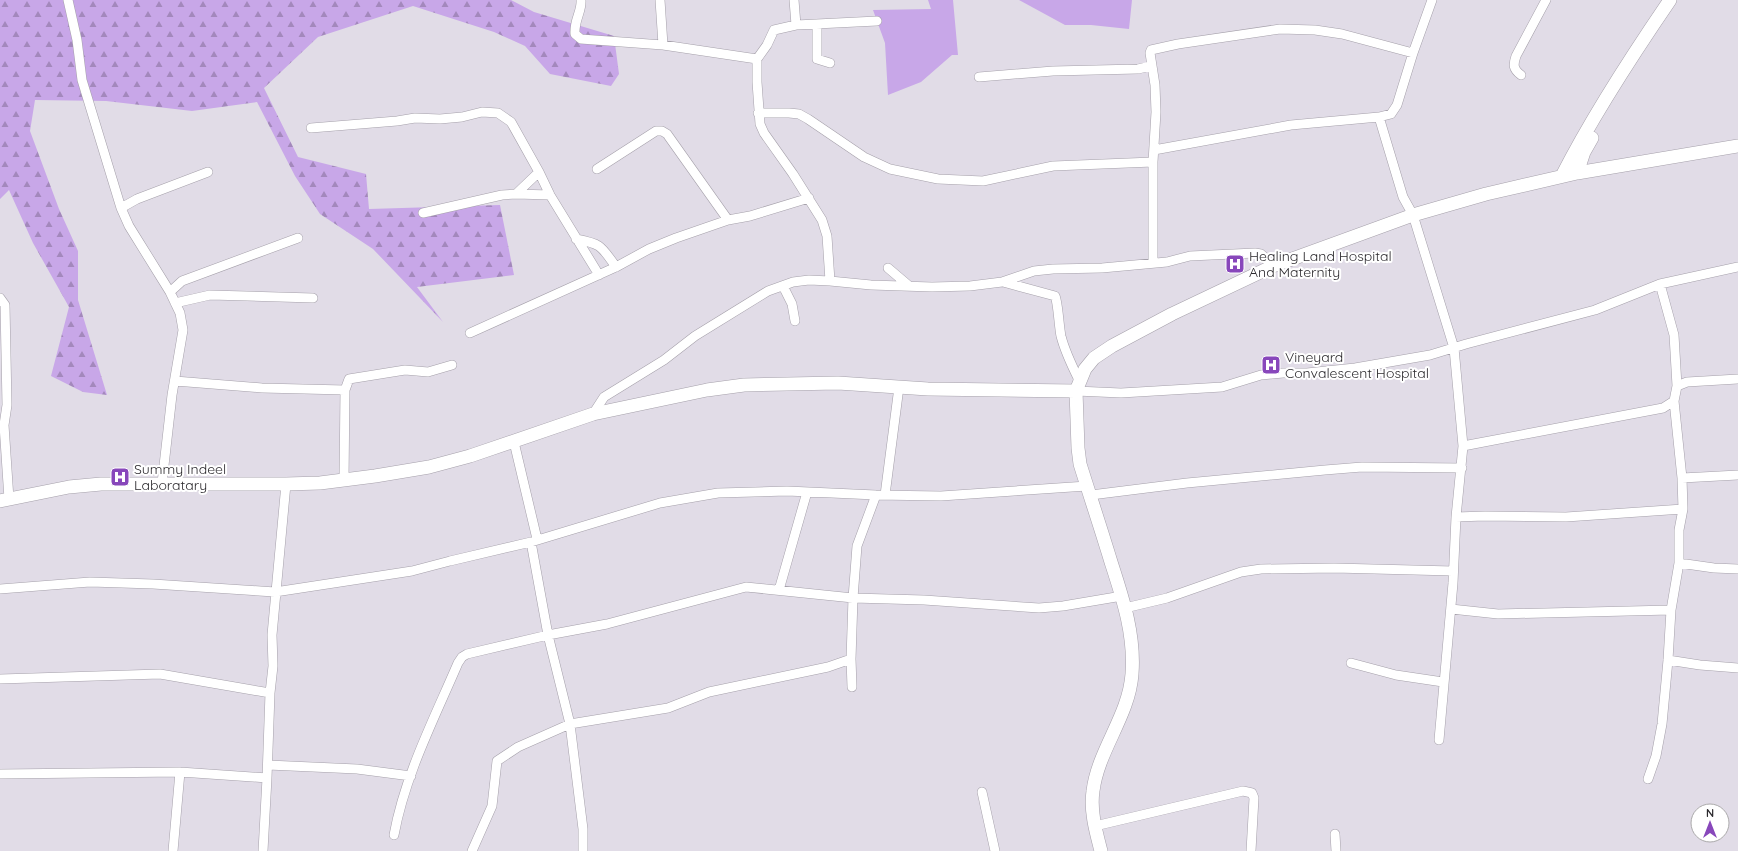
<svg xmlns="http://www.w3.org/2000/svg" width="1738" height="851" viewBox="0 0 1738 851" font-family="Quicksand,sans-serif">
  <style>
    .grass { fill: #c8a7e8 }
    .forest { fill: url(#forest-firs) }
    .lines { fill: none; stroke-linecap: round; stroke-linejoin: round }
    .street-casing { stroke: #a5a0aa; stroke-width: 10 }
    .secondary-casing { stroke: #a5a0aa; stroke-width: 14 }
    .street { stroke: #fff; stroke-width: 9 }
    .secondary { stroke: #fff; stroke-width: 13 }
    .labels { text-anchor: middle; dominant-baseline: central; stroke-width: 4; stroke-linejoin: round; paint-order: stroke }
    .poi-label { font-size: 14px; fill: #2c2a2e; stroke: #fff; text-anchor: start }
  </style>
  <defs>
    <pattern id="forest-firs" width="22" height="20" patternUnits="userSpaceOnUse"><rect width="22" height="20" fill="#c8a7e8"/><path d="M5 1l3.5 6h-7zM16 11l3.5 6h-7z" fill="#a388bc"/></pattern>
  </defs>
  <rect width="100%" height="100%" fill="#e1dce7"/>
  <!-- grass -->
  <path class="grass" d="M928,0H953L958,55H952L921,82L888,95L885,43L873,10L931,9Z
    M996,0H1132L1129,29L1091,25H1065L1019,0Z"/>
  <!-- forest -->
  <path class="forest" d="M0,0H511L534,12L614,36L619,74L611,86L550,74L525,46L494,32L413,6L318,37L264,88L298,157L366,174L369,209L500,205L514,275L417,287L443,322L373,249L320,214L295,176L257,102L192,111L106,101L35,100L30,131L59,209L78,251V300L107,395L83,392L51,376L69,307L33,243L9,190L0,199Z"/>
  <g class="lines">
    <defs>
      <path id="street" d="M68,0L77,40L82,80L121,208L129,226L170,292L180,313L183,330L172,395L162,483
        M581,0C582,12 574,19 575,34L581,39L663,45L757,59
        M660,0L663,45
        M794,0L796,25
        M1432,0L1413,53L1397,105L1391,114L1379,117L1403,197L1413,215L1454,348L1463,446L1456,517L1453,583L1439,740
        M817,25V59L830,63
        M1521,75C1513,69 1513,65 1516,56L1546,0
        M979,77L1053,71L1138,69L1151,66
        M758,113H789L799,114L808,119L864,157L890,169L938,179L983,181L1053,166L1153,162
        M311,128L397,121L415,118L440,119L462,117L482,112L498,113L511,122L539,172L550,195L599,275
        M1154,150L1291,125L1379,117
        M597,169L656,131H662L667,134L728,220
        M516,194L539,172
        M121,208L137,199L208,172
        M423,213L502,195L516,194L550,195
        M576,239C602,244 601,246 616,267
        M1153,262V162L1156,112L1155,85L1150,53L1151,50L1178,44L1280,29L1315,30L1342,34L1413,53
        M888,268L908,285
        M830,281L827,236L822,220L793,174L764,133L760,124L757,82V59L767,45L774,30L796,25L877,21
        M1003,282L1055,296C1058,302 1059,327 1061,336C1065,352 1072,366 1079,380
        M783,286L792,304L795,321
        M170,292L182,281L298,238
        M0,298L5,305L7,405L4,425L9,499
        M175,303L210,295L313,298
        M470,333L616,267L649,249L676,238L728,220L750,216L809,198
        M175,381L262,388L345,390L344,480
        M1677,386L1687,382L1738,379
        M345,390L349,379L405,370L428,372L452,365
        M1076,391L1121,393L1222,387L1261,375L1283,373H1307L1355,368L1430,355L1466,344L1595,310L1660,284L1738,267
        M593,414L604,397L664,360L695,336L768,291L793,282L809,280L830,281L871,285L932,287L970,286L1002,282L1034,271L1053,269L1102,268L1167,262L1190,256L1255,253L1261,254L1273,266
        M514,442L537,539
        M1463,446L1663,408L1674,401
        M1682,478L1738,475
        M885,495L899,387
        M1091,495L1187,483L1325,470L1362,467L1462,468
        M1456,517L1485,516L1566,517L1683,509
        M531,542L548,635L570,724L583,829V851
        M1679,563L1714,568L1738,569
        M0,589L90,582L153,584L275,592L412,571L450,561L531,542L660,503L718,493L787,491L876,495L941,496L1087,486
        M779,590L807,492
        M1125,608L1167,598L1241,572L1261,569L1334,568L1453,571
        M1451,609L1498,614L1671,610
        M1668,660L1700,665L1738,668
        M1351,663L1396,675L1443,682
        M0,679L160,674L270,693
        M852,687L851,659L853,598L857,546L876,495
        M268,765L357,769L411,776
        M0,774L180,772L267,778L270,693L273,666L272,635L286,484
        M1648,779L1656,756L1662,724L1668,660L1671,610L1679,563V530L1683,509L1682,478L1674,401L1677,386L1674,335L1660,284
        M982,792L995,851
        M1095,826L1243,791L1252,793L1254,798L1251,851
        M1335,834L1336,851
        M394,835C405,775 434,719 458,663L462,657L467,654L548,635L607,624L746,587L853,598L924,600L1039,608L1063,606L1122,596
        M173,851L180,772
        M263,851L267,778
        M472,851L492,806L497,761L518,747L570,724L668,708L709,692L828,667L851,659"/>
      <path id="secondary" d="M1577,173L1584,152L1592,138
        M1562,176C1593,115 1631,57 1670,0
        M0,501L69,487L101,484H286L320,483L375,476L429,467L470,456L593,414L707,390L744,385L838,383L928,389L1076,391
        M1101,851C1096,832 1090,811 1093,791C1098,750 1129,716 1132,674C1135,635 1123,599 1111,562C1101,529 1090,496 1080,464L1078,448L1076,391L1085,369L1094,358L1112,346L1172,314L1273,266L1413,215L1486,194L1577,173L1738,146"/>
    </defs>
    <!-- street casing -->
    <use href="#street" class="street-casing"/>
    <!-- secondary casing -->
    <use href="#secondary" class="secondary-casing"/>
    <!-- street -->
    <use href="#street" class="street"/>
    <!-- secondary -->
    <use href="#secondary" class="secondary"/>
  </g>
  <!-- icons -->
  <defs>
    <symbol id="hospital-square" viewBox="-11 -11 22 22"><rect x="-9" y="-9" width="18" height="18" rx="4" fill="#8847bb" stroke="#fff"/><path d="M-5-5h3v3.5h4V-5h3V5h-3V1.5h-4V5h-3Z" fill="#fff"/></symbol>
  </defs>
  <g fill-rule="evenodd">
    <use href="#hospital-square" x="1224" y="253" width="22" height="22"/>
    <use href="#hospital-square" x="1260" y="354" width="22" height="22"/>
    <use href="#hospital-square" x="109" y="466" width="22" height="22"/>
  </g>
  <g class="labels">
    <!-- poi labels -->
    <g class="poi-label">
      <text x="1249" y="256">Healing Land Hospital<tspan x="1249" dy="16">And Maternity</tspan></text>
      <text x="1285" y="357">Vineyard<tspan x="1285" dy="16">Convalescent Hospital</tspan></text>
      <text x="134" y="469">Summy Indeel<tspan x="134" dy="16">Laboratary</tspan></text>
    </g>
  </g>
  <!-- north arrow -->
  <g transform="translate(1710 823)"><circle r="19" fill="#ffffff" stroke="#abaaab"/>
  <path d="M0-3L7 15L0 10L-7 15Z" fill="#8847bb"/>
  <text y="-6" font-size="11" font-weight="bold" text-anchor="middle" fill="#2c2a2e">N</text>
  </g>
</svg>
